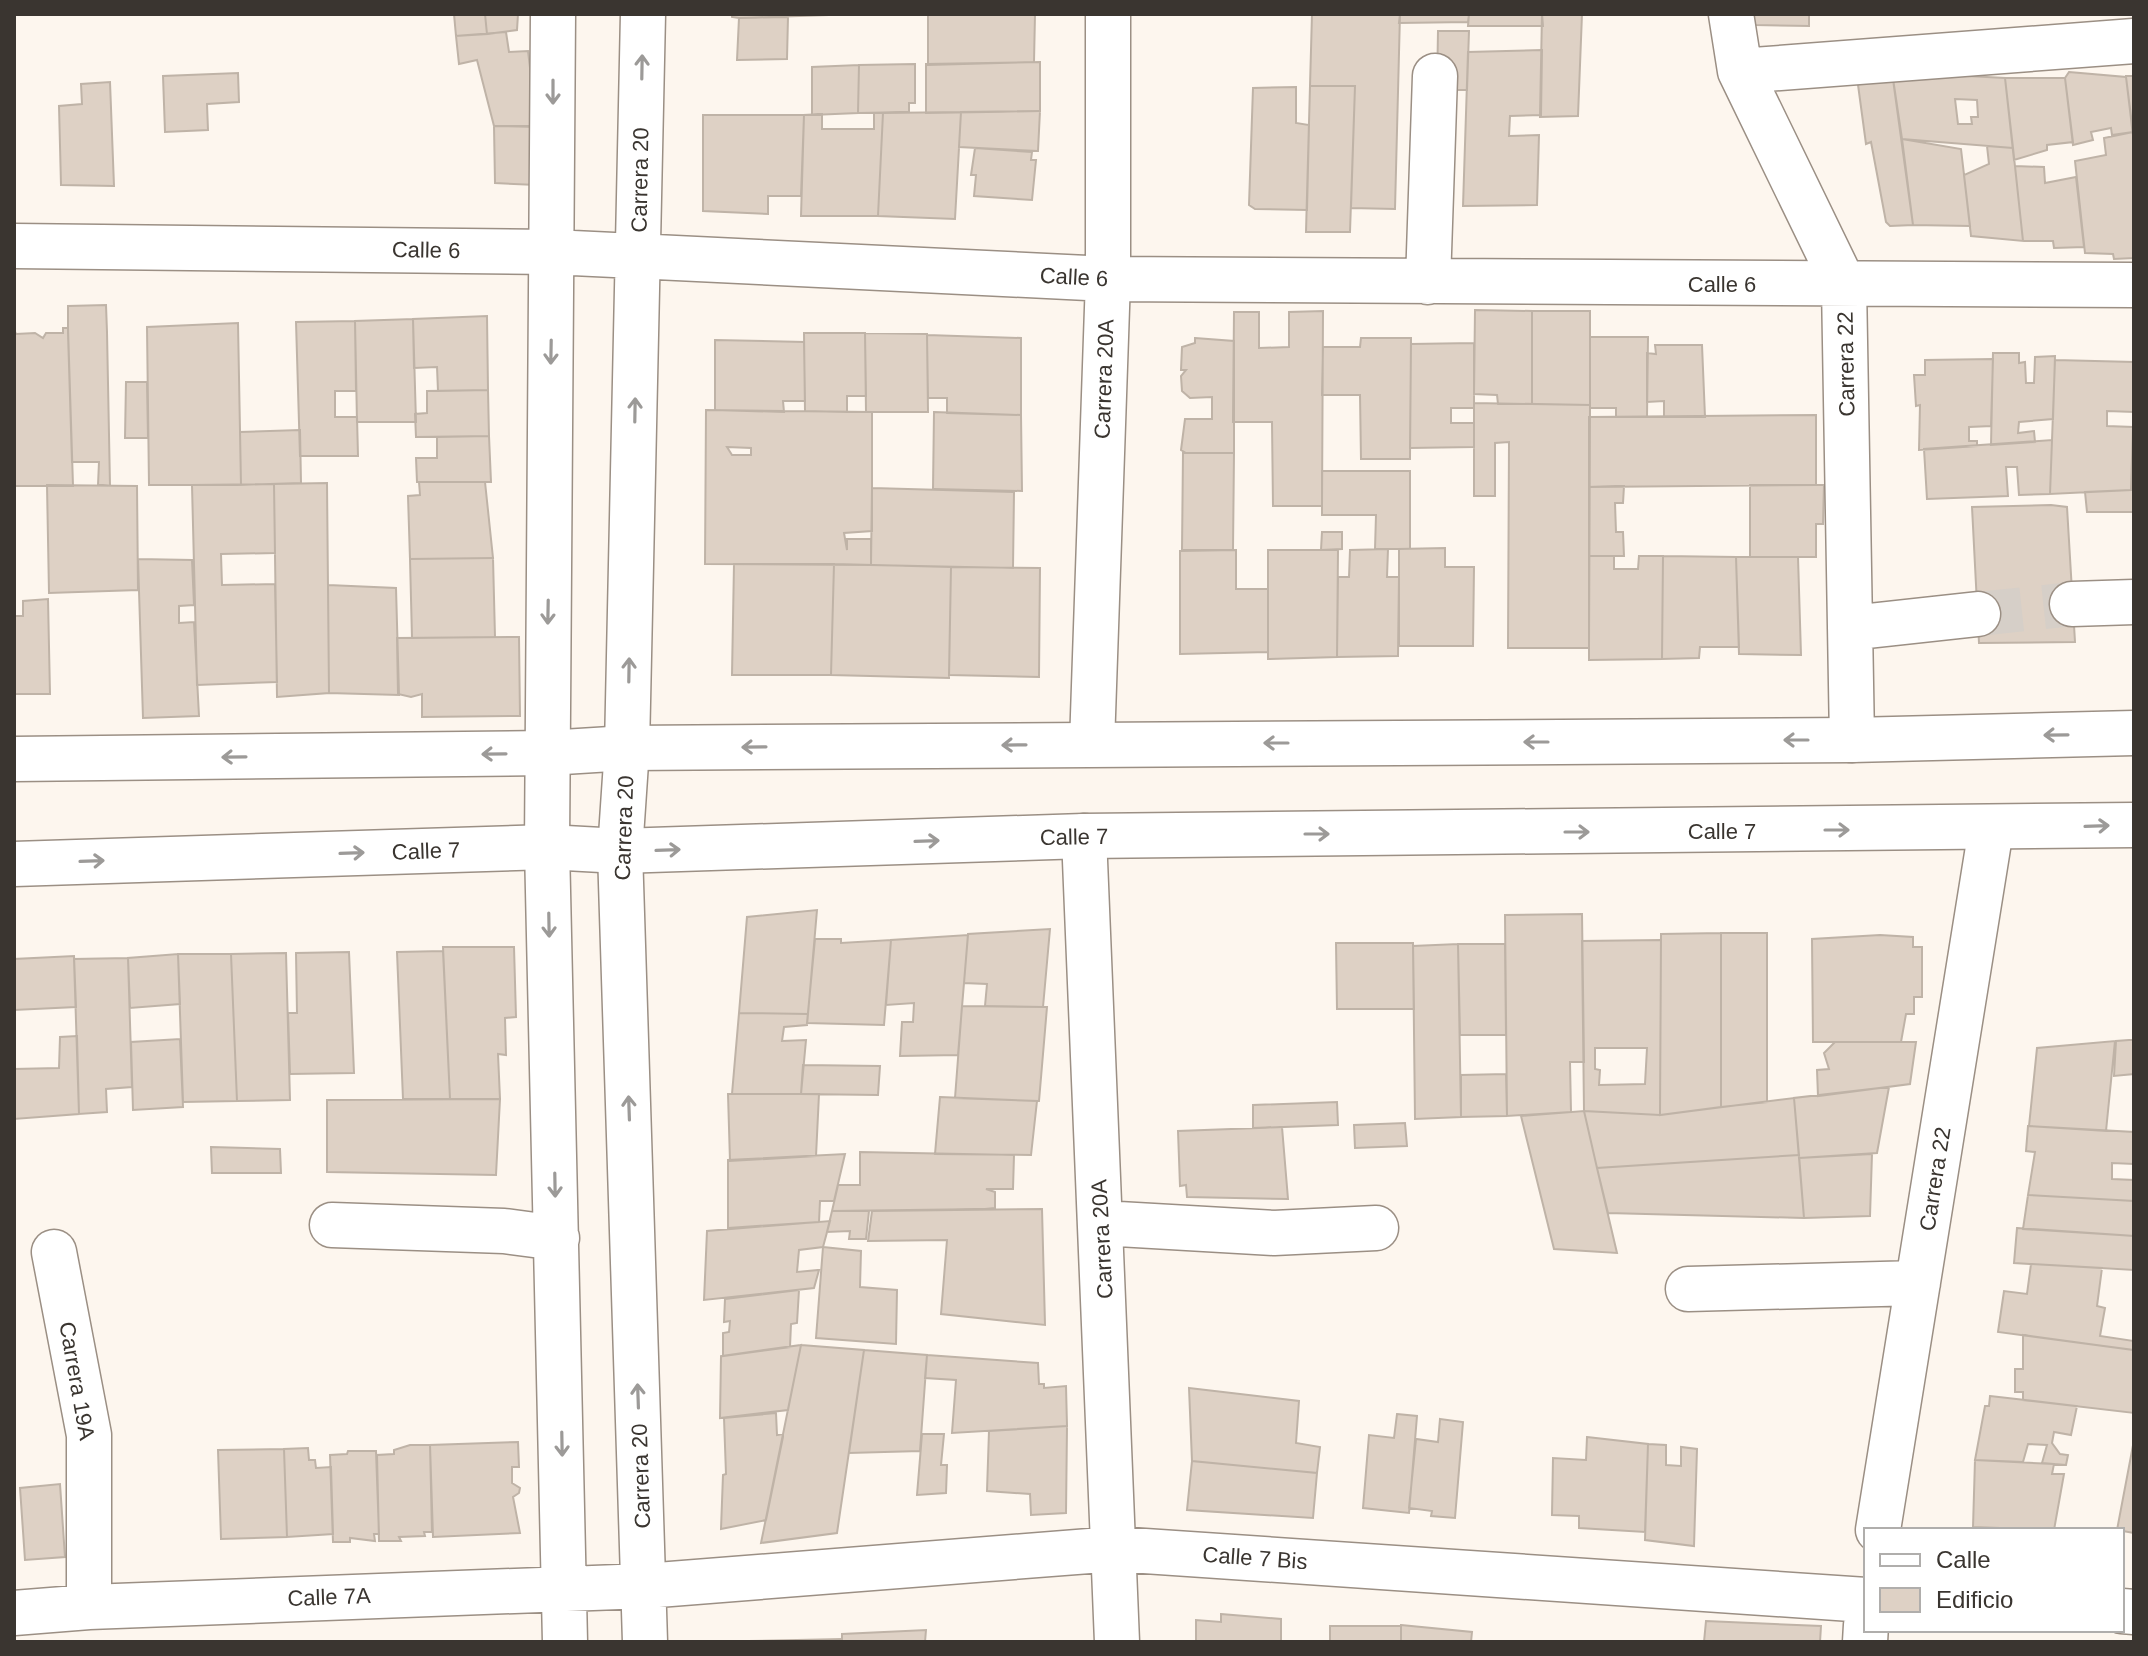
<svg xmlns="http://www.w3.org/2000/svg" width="2148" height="1656" viewBox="0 0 2148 1656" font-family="Arial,sans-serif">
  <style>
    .building { fill: #ded1c5; stroke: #bfb3a7; stroke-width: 2; fill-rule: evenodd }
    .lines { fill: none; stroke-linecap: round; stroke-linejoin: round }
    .minor-tunnel { stroke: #d6cfc8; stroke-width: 44; stroke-dasharray: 44 22; stroke-linecap: butt }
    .minor-casing { stroke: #9b8f84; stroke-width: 47 }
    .major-casing { stroke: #9b8f84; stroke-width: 47 }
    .minor { stroke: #fff; stroke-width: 44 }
    .major { stroke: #fff; stroke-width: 44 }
    .oneway { stroke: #9c9a98 }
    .labels { text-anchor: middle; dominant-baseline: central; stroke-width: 8; stroke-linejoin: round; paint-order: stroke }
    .street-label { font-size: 22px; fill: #3a3530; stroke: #fff }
  </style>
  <rect width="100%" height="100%" fill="#fdf6ee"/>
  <!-- building -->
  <path class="building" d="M454,14H485L487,34L456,36Z
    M485,14H518L517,30L487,34Z
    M732,14H859L739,18L732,17Z
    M928,14H1035L1034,62L928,65Z
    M1312,14H1400L1395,209L1351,208L1355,86H1310Z
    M1400,14H1469L1468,22L1399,23Z
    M1469,14H1542L1543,26H1468Z
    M1542,14H1582L1578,116L1540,117Z
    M1735,14H1809V26L1755,25Z
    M788,17L787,59L737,60L739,18Z
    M1438,31H1469L1467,90H1437Z
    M506,32L509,52L528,51L537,127L494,126L477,60L459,64L456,36Z
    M1542,50L1541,115L1510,116L1509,136L1539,135L1537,205L1463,206L1468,52Z
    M1040,62V111L926,113V64Z
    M915,64V103H909V112L858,113L859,65Z
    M859,65L858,113L812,115V67Z
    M1856,70L1892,72L1913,225L1890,226L1886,222L1871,142L1866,144Z
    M1892,72L2005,78L2013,148L1902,139ZM1955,99L1977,100L1978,117H1971L1972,124H1958Z
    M2069,72L2126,77L2133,132L2112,135L2111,128L2091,132L2093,140L2073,145L2065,78Z
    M238,73L239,102L207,104L208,130L165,132L163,76Z
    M2126,76H2134V144L2126,77Z
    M2005,78H2065L2073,142L2047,145V150L2014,160Z
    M110,82L114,186L61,185L59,106L82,104L81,84Z
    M1310,86H1355L1350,232H1306Z
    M1296,87V123L1309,125L1307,210L1255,209L1249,205L1253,88Z
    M1040,111L1038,151L959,147L961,112Z
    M961,112L955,219L878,216L883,113Z
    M874,113H883L878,216H801L804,115L822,114V129H874Z
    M703,115H804L801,196H768V214L703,211Z
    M494,126H536V185L495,183Z
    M2133,132L2134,258L2114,259L2113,254L2085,253L2075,161L2106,155L2104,138Z
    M1902,139L1961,149L1970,226L1913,225Z
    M1987,146L2013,148L2023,241L1971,236L1964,175L1989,164Z
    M975,148L1032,152L1031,160H1036L1032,200L974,196L976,175H971Z
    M2015,166L2044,167L2045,183L2076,177L2084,247L2054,248L2053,241H2023Z
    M106,305L107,332L110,486L98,485L99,462H72L68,333V306Z
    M1475,310L1532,311V404H1498L1497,395L1474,394Z
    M1323,311L1322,506H1273L1272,422H1233L1234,312H1259V348L1289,347V312Z
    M1532,311H1590V405L1532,404Z
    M487,316L488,390L438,391L437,367L414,368L413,319Z
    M413,319L416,422H357L355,321Z
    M355,321L356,391H335V417H357L358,456H300L296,322Z
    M238,323L241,485H149L147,327Z
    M63,328H68L73,486H15L14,329L16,334L35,333L43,338L46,333H63Z
    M804,333H865L866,396H847V412L805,411Z
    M865,333L927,334L928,412H866Z
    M927,335L1021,338V415L947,413V398H928Z
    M1590,337H1648L1647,417H1616V408H1590Z
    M1195,338L1234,341V453H1186L1181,450L1185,419H1212V397L1190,398L1182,391L1181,376L1186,370H1181L1182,347L1195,343Z
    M1361,338H1411L1410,459H1361L1360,395H1322L1323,347H1360Z
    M715,340L804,342L805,401H783L784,412L715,410Z
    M1474,343V408H1451V423H1474V447L1410,448L1411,344Z
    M1655,345H1702L1705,417H1664V401L1647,402V353L1656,354Z
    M1993,353H2019V363L2025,362L2026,383H2034L2035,357L2055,356L2053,419L2019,422L2018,433L2034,431L2035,442L1991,445Z
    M1993,359L1991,426L1969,427V441H1977V446L1919,450L1920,405L1916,406L1914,375H1925V360Z
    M2055,360L2134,362V412L2107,411V426L2133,427L2131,490L2050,494Z
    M126,382H147L148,438H125Z
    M488,390L489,436L416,437L415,414L427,413V391Z
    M1474,403L1590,405L1589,648H1508L1509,442L1495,443V496H1474Z
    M706,410L872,412V531L844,533L847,550V539H871V565L705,564ZM727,447L751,448V455H732Z
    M934,412L1021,415L1022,491L933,489Z
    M1816,415V485L1589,487V417Z
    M300,430L301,483L241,485L240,432Z
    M489,436L491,482H417L416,458H437V437Z
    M2052,440L2050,494L2019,495L2017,467H2006L2008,496L1927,499L1924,449Z
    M1183,453H1234L1233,550H1182Z
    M1322,471H1410V549H1375L1376,515H1322Z
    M419,482H485L493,558L410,559L408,496L420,495Z
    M327,483L329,693L277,697L274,484Z
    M274,484L275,553L221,554L222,585L275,584L277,682L197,685L192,485Z
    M47,485L137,486L138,590L49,593Z
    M1750,485H1824L1823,524H1816V557H1750Z
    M1624,486L1623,503H1615L1616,532H1623L1624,556H1589V487Z
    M872,488L1014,492L1013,568L871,565Z
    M2131,490H2134V512H2087L2085,492Z
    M2051,505L2067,507L2075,642L1979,643L1972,507Z
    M1322,532H1342V549L1321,550Z
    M1445,548V567H1474L1473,646H1399V549Z
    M1388,549L1387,577H1399L1398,656L1337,657L1338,577H1349L1350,550Z
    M1236,550V589H1268V652L1180,654V551Z
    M1268,550H1338L1337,657L1268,659Z
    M1589,556H1614V569H1638L1639,556H1663L1662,659L1589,660Z
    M1663,556L1736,557L1739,647H1700L1699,658L1662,659Z
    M1736,557H1798L1801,655L1739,654Z
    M493,558L495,637L412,638L410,559Z
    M138,559L192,560L194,605L179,606V623L194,622L199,716L143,718Z
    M734,564H834L831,675H732Z
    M834,564L951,567L949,678L831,675Z
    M951,567L1040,568L1039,677L949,675Z
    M328,585L396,588L399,695L329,693Z
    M48,599L50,694H14V616H23V601Z
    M519,637L520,716L422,717V694L411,697L398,694L397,638Z
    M817,910L808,1014L739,1013L747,917Z
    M1582,914L1584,1062H1570L1571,1112L1507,1116L1505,915Z
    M1050,929L1043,1007L985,1006L987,984L964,983L968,934Z
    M1721,933H1767V1102L1721,1107Z
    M1721,933V1107L1660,1115L1661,934Z
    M968,935L958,1055L900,1056L902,1022H913L914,1003L886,1005L891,940Z
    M1880,935L1913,937V947H1922V997H1914V1014H1906L1901,1042H1813L1812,939Z
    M815,939H841V943L891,940L884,1025L807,1023Z
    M1661,940L1660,1115L1584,1111L1582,941ZM1595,1048H1647L1645,1084L1599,1085L1600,1070L1595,1069Z
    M1336,943H1413L1414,1009H1337Z
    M1458,944L1461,1117L1415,1119L1413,946Z
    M1458,944H1505L1506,1035H1460Z
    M443,947H514L516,1017L505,1018L506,1055L498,1054L500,1099H450Z
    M443,951L450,1099H403L397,952Z
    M349,952L354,1073L290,1074L288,1013H297L296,953Z
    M286,953L290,1100L237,1101L231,954Z
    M178,954H231L237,1101L183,1102Z
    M178,954L180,1004L130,1008L128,958Z
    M74,956L76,1007L14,1010V959Z
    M128,958L132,1087L106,1089L107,1112L79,1114L74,959Z
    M962,1006L1047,1007L1039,1101L955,1098Z
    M739,1013L808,1014L807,1025L784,1027L782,1041L806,1040L801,1094H732Z
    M77,1036L79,1114L14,1119V1069L59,1068L60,1037Z
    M180,1039L183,1107L133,1110L131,1042Z
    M2129,1040H2134V1074L2114,1076L2116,1041Z
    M2115,1041L2106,1131L2029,1126L2037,1048Z
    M1835,1042H1916L1910,1084L1818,1096L1817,1070L1829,1069L1824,1053Z
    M803,1065L880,1066L878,1095L801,1094Z
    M1506,1074L1507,1116L1461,1117V1075Z
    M1889,1087L1877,1153L1799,1158L1794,1098Z
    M728,1094H819L816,1156L730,1161Z
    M940,1097L1037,1101L1031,1155L935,1154Z
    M1794,1098L1799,1155L1597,1168L1584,1111L1660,1115Z
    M500,1099L496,1175L327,1172V1100Z
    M1337,1102L1338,1125L1253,1128V1105Z
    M1584,1111L1597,1168L1617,1253L1554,1249L1521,1116Z
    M1405,1123L1407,1146L1355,1148L1354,1125Z
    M2028,1126L2134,1132V1164L2112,1163V1179L2134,1180V1201L2028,1195L2035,1152L2026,1151Z
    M1282,1127L1288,1199L1187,1197L1186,1185L1180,1186L1178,1131Z
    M211,1147L280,1149L281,1173H212Z
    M860,1152L1014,1155L1013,1189H986L995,1192V1208L985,1209L832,1211L838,1185H860Z
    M845,1154L834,1201H820L819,1222L728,1228V1160Z
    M1872,1154L1870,1216L1804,1218L1799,1158Z
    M1799,1155L1804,1218L1608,1213L1597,1168Z
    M2028,1195L2134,1201V1236L2023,1229Z
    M1042,1209L1045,1325L941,1314L947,1240L868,1241L872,1211Z
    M832,1211H869L866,1239H849L850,1231L827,1232Z
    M830,1221L823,1247L799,1250L797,1272L819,1270L814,1288L704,1300L707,1231Z
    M2017,1228L2134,1236V1270L2014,1263Z
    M823,1247L861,1251L860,1287L897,1290L896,1344L816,1338Z
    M2031,1264L2102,1268L2097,1306L2105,1308L2100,1336L2134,1341V1350L1998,1332L2004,1291L2027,1294Z
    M799,1290L797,1323L791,1324L790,1347L723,1356V1333L729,1332L730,1321L724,1322L725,1299Z
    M2023,1335L2134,1350V1413L2023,1400V1392H2015V1369H2023Z
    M801,1345L864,1350L837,1533L761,1543Z
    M801,1345L788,1410L720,1418L721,1356Z
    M864,1350L927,1355L920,1451L849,1453Z
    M927,1355L1038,1363L1039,1384H1044V1388L1066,1386L1067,1426L952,1433L956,1380L925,1378Z
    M1189,1388L1299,1401L1296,1443L1320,1447L1317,1473L1192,1461Z
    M1990,1396L2077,1406L2071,1435L2054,1432L2052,1443L2060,1454L2068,1455L2066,1465L2042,1463L2047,1445L2028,1444L2023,1462L1975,1460L1985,1406H1989Z
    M776,1413L777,1435L783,1434V1437L766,1520L721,1529L723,1475L726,1474L724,1418Z
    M1397,1414L1417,1416L1409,1513L1363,1508L1369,1435L1394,1438Z
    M1440,1419L1463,1422L1455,1518L1431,1516L1432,1511L1409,1508L1416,1439L1438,1442Z
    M1067,1426L1066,1513L1031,1515L1030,1494L987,1491L989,1431Z
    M922,1434H944L941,1465H947L946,1493L917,1495Z
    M1587,1437L1648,1444L1645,1532L1579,1528V1516L1552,1515L1553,1458L1586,1460Z
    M2134,1440V1533L2117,1530Z
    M518,1442L519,1467H512V1483L520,1488L519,1493L513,1497L520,1533L433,1537L430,1445Z
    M1648,1444L1666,1445V1465L1681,1466V1447L1697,1449L1694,1546L1645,1540Z
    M410,1445H430L432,1532H424L425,1536L399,1537L401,1541H379L377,1455L394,1454V1450Z
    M308,1448L309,1460H315L316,1468L331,1467L333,1534L287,1537L284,1449Z
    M284,1449L287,1537L221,1539L218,1450Z
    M348,1451H376L379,1534H374L375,1541L350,1538V1542H333L330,1455L347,1454Z
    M1975,1460L2054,1464L2052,1474H2064L2054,1530L1973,1527Z
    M1192,1461L1317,1473L1313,1518L1187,1510Z
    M60,1484L65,1557L25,1560L20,1488Z
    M1221,1614L1281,1619V1642H1196V1620L1221,1622Z
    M1706,1621L1821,1626L1820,1642H1704Z
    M1401,1625L1472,1632L1471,1642H1401Z
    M1330,1626H1401V1642H1330Z
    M926,1630L925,1642H842V1634Z
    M842,1639V1642H749V1641Z"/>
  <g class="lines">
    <!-- minor-tunnel -->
    <path class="minor-tunnel" d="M1978,614L2072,604"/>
    <defs>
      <path id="minor" d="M553,14L547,847L565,1642
        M643,14L627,748L620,851L645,1642
        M1731,14L1740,71L1844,285L1852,740
        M1740,71L2134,41
        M14,246L552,252L1108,279L2134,285
        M1428,282L1435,76
        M2072,604L2134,602
        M1850,628L1978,614
        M1092,744L1108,279V14
        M1084,836L1117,1642
        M1101,1223L1274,1233L1376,1228
        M332,1225L504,1231L557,1238
        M54,1252L89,1435V1607
        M1688,1289L1918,1283
        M1878,1530L1991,829
        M2122,1611L2134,1612
        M14,1613L89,1607L645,1586L1115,1549L1866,1600
        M1865,1642L1866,1625"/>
      <path id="major" d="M14,759L547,753L627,748L1852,740L2134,733
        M14,864L547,847L620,851L1084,836L2134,825"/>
    </defs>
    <!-- minor casing -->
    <use href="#minor" class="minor-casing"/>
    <!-- major casing -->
    <use href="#major" class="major-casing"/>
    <!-- minor -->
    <use href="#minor" class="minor"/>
    <!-- major -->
    <use href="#major" class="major"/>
  </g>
  <!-- one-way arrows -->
  <defs><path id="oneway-shaft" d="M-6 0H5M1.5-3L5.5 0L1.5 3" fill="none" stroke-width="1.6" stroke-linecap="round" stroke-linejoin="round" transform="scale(2)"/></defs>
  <g class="oneway">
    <use href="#oneway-shaft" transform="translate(642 67) rotate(-89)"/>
    <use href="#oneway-shaft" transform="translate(553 92) rotate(90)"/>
    <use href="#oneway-shaft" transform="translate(551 352) rotate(91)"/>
    <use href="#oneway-shaft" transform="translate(635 410) rotate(-89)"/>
    <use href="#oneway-shaft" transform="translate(548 612) rotate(91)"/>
    <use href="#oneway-shaft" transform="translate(629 670) rotate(-89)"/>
    <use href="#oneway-shaft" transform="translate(2056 735) rotate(179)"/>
    <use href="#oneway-shaft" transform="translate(1796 740) rotate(180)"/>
    <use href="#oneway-shaft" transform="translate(1536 742) rotate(180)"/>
    <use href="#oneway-shaft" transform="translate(1276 743) rotate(180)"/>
    <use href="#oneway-shaft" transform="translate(1014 745) rotate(179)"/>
    <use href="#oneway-shaft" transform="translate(754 747) rotate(179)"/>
    <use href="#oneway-shaft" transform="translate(494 754) rotate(179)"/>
    <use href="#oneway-shaft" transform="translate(234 757) rotate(179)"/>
    <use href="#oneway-shaft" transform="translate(2097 826) rotate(-2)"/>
    <use href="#oneway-shaft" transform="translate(1837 830)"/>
    <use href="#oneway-shaft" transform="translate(1577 832)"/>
    <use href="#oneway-shaft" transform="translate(1317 834)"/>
    <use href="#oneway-shaft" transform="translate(927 841) rotate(-2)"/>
    <use href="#oneway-shaft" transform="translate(668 850) rotate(-2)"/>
    <use href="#oneway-shaft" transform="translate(352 853) rotate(-2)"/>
    <use href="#oneway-shaft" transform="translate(92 861) rotate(-2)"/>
    <use href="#oneway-shaft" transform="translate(549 925) rotate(89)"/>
    <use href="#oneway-shaft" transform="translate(629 1108) rotate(-92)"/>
    <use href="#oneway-shaft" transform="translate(555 1185) rotate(89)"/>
    <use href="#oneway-shaft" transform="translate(638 1396) rotate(-92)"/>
    <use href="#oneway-shaft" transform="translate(562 1444) rotate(89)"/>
  </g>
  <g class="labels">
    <!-- street labels -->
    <g class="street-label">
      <text transform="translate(640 180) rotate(-89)">Carrera 20</text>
      <text transform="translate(426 250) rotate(1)">Calle 6</text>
      <text transform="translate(1074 277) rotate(3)">Calle 6</text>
      <text x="1722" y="284">Calle 6</text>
      <text transform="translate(1846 364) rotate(-91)">Carrera 22</text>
      <text transform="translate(1104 379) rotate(-88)">Carrera 20A</text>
      <text transform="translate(624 828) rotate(-88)">Carrera 20</text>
      <text x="1722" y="831">Calle 7</text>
      <text transform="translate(1074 837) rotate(-1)">Calle 7</text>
      <text transform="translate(426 851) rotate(-2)">Calle 7</text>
      <text transform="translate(1935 1179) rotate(-81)">Carrera 22</text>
      <text transform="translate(1102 1239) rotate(-93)">Carrera 20A</text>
      <text transform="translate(77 1381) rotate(80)">Carrera 19A</text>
      <text transform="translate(641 1476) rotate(-92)">Carrera 20</text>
      <text transform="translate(1255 1558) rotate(4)">Calle 7 Bis</text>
      <text transform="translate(329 1597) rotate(-2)">Calle 7A</text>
    </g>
  </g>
  <!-- border -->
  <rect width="2148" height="1656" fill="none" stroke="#3a3530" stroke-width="32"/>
  <!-- legend -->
  <rect x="1864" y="1528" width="260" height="104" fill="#ffffff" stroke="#b0aeac" stroke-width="2"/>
  <rect x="1880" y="1554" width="40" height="12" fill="#ffffff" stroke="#b0aeac" stroke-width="2"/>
  <text x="1936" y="1568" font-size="24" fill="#3a3530">Calle</text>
  <rect x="1880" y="1588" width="40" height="24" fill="#ded1c5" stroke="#b0aeac" stroke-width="2"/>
  <text x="1936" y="1608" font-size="24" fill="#3a3530">Edificio</text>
</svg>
